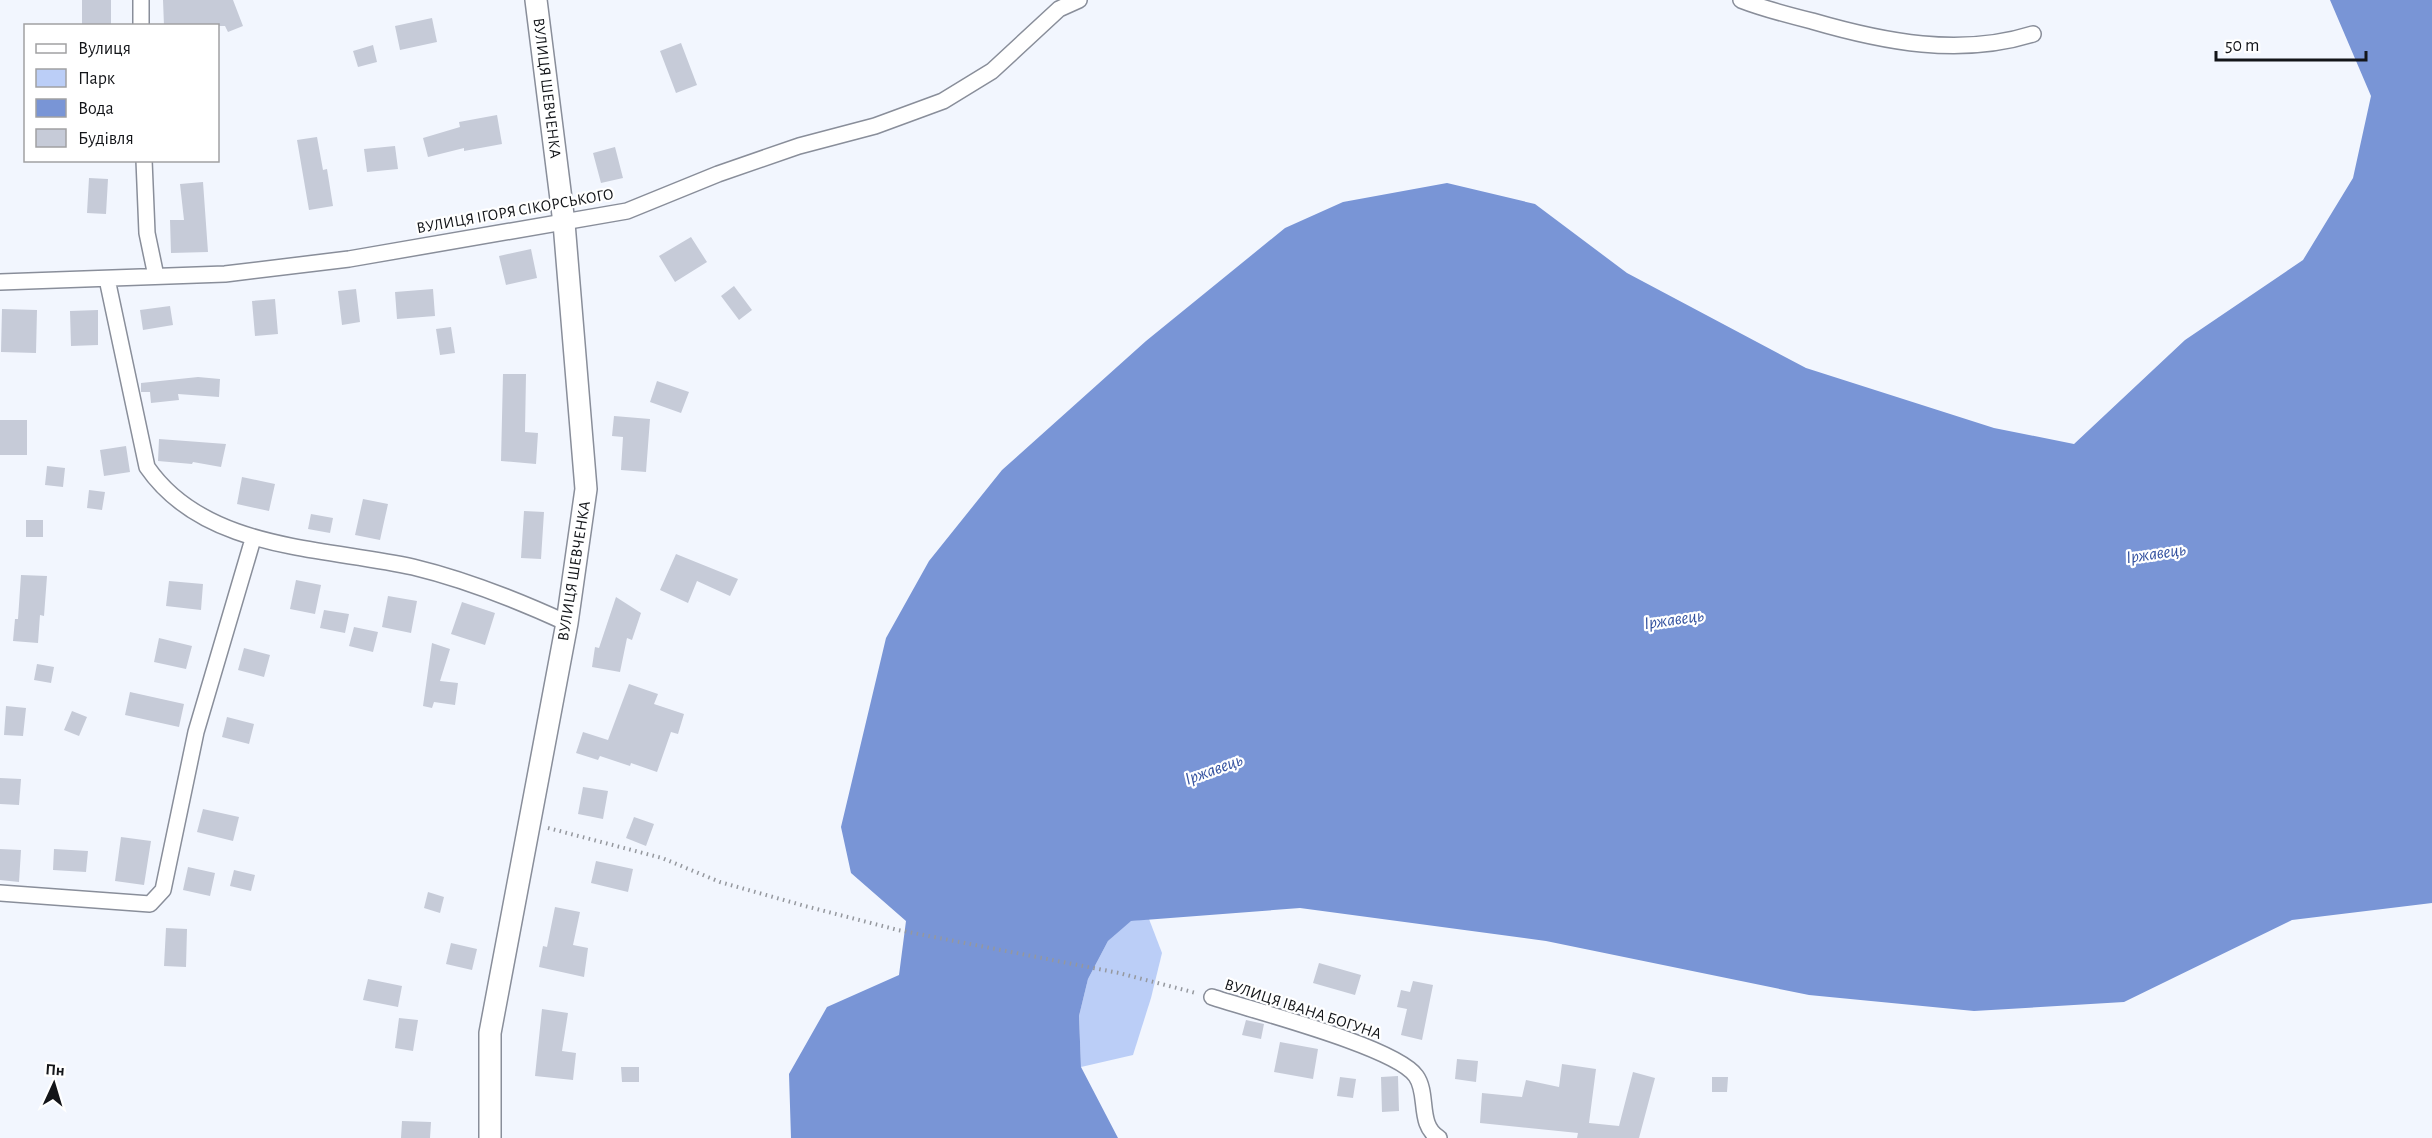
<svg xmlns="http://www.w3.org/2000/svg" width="2432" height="1138" viewBox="0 0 2432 1138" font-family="'Alegreya Sans',sans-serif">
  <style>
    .green { fill: #bbcef7 }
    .water { fill: #7995d6 }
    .building { fill: #c6cbd8 }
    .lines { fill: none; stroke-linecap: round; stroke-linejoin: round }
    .street-casing { stroke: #898e9a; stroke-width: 18 }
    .secondary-casing { stroke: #898e9a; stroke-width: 24 }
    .path { stroke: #95989e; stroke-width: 4; stroke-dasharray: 1.5 4.5; stroke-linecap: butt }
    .street { stroke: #fff; stroke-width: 15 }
    .secondary { stroke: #fff; stroke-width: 21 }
    .labels { text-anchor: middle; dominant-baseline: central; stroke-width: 4.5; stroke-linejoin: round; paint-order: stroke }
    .street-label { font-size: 16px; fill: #131519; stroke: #fff }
    .water-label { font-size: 18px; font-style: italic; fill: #3452a0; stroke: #fff }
  </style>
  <rect width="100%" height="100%" fill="#f2f6fe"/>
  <!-- green -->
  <path class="green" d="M1149,919L1162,953L1151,998L1133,1055L1081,1067L1079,1016L1088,979L1108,941L1130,921Z"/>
  <!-- water -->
  <path class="water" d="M2330,0H2432V903L2292,920L2124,1002L1974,1011L1809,995L1546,941L1300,908L1131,921L1108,941L1088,979L1079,1016L1081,1067L1118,1138H791L789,1074L827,1007L899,975L906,921L851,873L841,827L886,638L929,561L1002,470L1146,341L1285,228L1343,202L1447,183L1535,204L1627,273L1806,368L1994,428L2074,444L2185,340L2303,260L2353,178L2371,96Z"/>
  <!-- building -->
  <path class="building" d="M82,0H111V26H82Z
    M163,0H233L243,26L228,32L225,26H164Z
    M432,18L437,42L400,50L395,26Z
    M681,43L697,85L676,93L660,51Z
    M373,45L377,62L358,67L353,51Z
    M497,115L502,144L464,151V148L428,157L423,138L460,127L459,122Z
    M317,137L323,170L327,169L333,206L309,210L297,140Z
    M395,146L398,169L367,172L364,149Z
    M615,147L623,178L601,183L593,153Z
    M89,178L108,179L106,214L87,213Z
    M203,182L208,252L171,253L170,220H184L180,184Z
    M691,237L707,262L675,282L659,256Z
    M531,249L537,278L506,285L499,256Z
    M734,286L752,310L739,320L721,296Z
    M356,289L360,322L342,325L338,291Z
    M433,289L435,316L397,319L395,292Z
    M275,299L278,334L255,336L252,301Z
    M170,306L173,325L143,330L140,310Z
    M2,309L37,310L36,353L1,352Z
    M98,310V345L71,346L70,311Z
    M451,327L455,353L440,355L436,329Z
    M503,374H526L525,432L538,433L536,464L501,461Z
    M198,377L220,379L219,397L178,394L179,400L151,403L150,392H141V383Z
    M657,381L689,392L681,413L650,402Z
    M614,416L650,419L646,472L621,470L623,437L612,436Z
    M0,420H27V455H0Z
    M159,439L226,444L221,467L193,462L192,464L158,461Z
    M126,446L130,472L104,476L100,450Z
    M47,466L65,468L63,487L45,485Z
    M242,477L275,484L269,511L237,504Z
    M89,490L105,492L102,510L87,508Z
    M363,499L388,504L380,540L355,535Z
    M524,511L544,512L541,559L521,558Z
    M311,514L333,518L330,533L308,529Z
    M26,520H43V537H26Z
    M676,554L738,579L730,596L697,581L688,603L660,590Z
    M21,575L47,576L44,616L40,615L38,643L13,641L15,619H18Z
    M296,580L321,585L315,614L290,609Z
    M169,581L203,584L201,610L166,606Z
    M388,596L417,601L411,633L382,627Z
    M616,597L641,613L632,640L627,638L620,672L592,667L595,647L599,648Z
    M462,602L495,613L485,645L451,634Z
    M324,610L349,614L345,633L320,628Z
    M354,627L378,632L373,652L349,646Z
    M159,638L192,646L186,669L154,662Z
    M432,643L450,649L440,681L458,683L455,705L434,702L432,708L423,706Z
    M244,648L270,655L264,677L238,670Z
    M37,664L54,667L51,683L34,680Z
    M629,684L658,694L654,704L684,714L678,734L671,732L657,772L631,763L630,766L600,756L598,760L576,753L583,732L608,740Z
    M130,692L184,704L179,727L125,715Z
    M6,706L26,708L23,736L4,735Z
    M72,711L87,717L79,736L64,730Z
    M227,717L254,724L249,744L222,737Z
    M0,778L21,779L19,805L0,804Z
    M583,787L608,791L603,819L578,814Z
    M203,809L239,817L233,841L197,832Z
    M634,817L654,824L646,846L626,838Z
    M121,837L151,841L144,885L115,881Z
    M0,849L21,850L19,882L0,880Z
    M54,849L88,851L86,872L53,870Z
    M596,861L633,869L628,892L591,883Z
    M188,867L215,873L210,896L183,890Z
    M234,870L255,875L251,891L230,886Z
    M428,892L444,897L440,913L424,908Z
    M555,907L580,912L573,945L588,948L584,977L539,967L543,946L547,947Z
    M166,928L187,929L186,967L164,966Z
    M451,943L477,949L472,970L446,964Z
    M1319,963L1361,975L1355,995L1313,983Z
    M368,979L402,986L398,1007L363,1000Z
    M1413,981L1433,985L1422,1040L1401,1035L1407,1009L1397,1007L1401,990L1410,992Z
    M542,1009L568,1013L562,1051L576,1053L573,1080L535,1076Z
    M399,1018L418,1020L413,1051L395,1048Z
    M1246,1020L1264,1024L1261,1039L1242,1035Z
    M1280,1042L1318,1049L1313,1079L1274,1072Z
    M1457,1059L1478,1061L1476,1082L1455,1079Z
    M1562,1064L1596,1069L1589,1123L1619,1126L1633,1072L1655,1078L1639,1138H1577L1578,1133L1480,1123L1482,1093L1522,1097L1526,1080L1559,1087Z
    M621,1067H639V1082H622Z
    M1398,1076L1399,1111L1382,1112L1381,1077Z
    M1340,1077L1356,1079L1353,1098L1337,1096Z
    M1712,1077H1728L1727,1092H1712Z
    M402,1121L431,1122L430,1138H401Z"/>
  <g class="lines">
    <defs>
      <path id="street" d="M141,0V26
        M1741,0C1764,9 1788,15 1812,21C1884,42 1960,57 2033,34
        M144,160L147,233L156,276
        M107,279L147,467C205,551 323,547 413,567C467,580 517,600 567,623
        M0,282L225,274L349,259L627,211L718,174L799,146L875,126L943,101L992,71L1059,9L1079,0
        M0,893L150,904L163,890L196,732L253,539
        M1212,997C1251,1010 1396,1047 1416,1076C1429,1094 1417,1125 1439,1138"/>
      <path id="secondary" d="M490,1138V1033L567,623L586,489L564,223L536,0"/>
    </defs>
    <!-- street casing -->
    <use href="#street" class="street-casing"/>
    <!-- secondary casing -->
    <use href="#secondary" class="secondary-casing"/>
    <!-- path -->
    <path class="path" d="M548,828L662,858L720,882L805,906L898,930L1119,973L1196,993"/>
    <!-- street -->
    <use href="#street" class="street"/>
    <!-- secondary -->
    <use href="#secondary" class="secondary"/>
  </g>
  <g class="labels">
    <!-- street labels -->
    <g class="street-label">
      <text transform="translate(547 88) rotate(83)">ВУЛИЦЯ ШЕВЧЕНКА</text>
      <text transform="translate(515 211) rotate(-10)">ВУЛИЦЯ ІГОРЯ СІКОРСЬКОГО</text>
      <text transform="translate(574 571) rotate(-81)">ВУЛИЦЯ ШЕВЧЕНКА</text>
      <text transform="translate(1303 1009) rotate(18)">ВУЛИЦЯ ІВАНА БОГУНА</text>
    </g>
    <!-- water labels -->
    <g class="water-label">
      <text transform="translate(2156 554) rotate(-8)">Іржавець</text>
      <text transform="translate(1674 620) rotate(-8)">Іржавець</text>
      <text transform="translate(1214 770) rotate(-20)">Іржавець</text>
    </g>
  </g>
  <!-- legend -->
  <rect x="24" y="24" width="195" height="138" fill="#ffffff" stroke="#a1a1a3" stroke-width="1.5"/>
  <rect x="36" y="44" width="30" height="9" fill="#ffffff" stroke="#a1a1a3" stroke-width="1.5"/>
  <text x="78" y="54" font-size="18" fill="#131519">Вулиця</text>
  <rect x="36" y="69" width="30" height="18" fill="#bbcef7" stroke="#a1a1a3" stroke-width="1.5"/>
  <text x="78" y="84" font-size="18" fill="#131519">Парк</text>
  <rect x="36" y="99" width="30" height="18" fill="#7995d6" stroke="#a1a1a3" stroke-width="1.5"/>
  <text x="78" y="114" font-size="18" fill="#131519">Вода</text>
  <rect x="36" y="129" width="30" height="18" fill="#c6cbd8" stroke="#a1a1a3" stroke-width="1.5"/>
  <text x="78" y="144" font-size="18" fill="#131519">Будівля</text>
  <!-- north arrow -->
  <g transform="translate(54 1084) rotate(4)" stroke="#ffffff" stroke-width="4.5" paint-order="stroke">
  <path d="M0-4.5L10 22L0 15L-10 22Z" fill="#131519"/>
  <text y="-9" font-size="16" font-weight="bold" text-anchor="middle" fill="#131519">Пн</text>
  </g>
  <!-- scale -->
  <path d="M2216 51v9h150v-9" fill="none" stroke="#131519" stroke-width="3"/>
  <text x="2225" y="51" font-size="18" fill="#131519" stroke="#ffffff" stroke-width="4.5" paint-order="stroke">50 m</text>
</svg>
